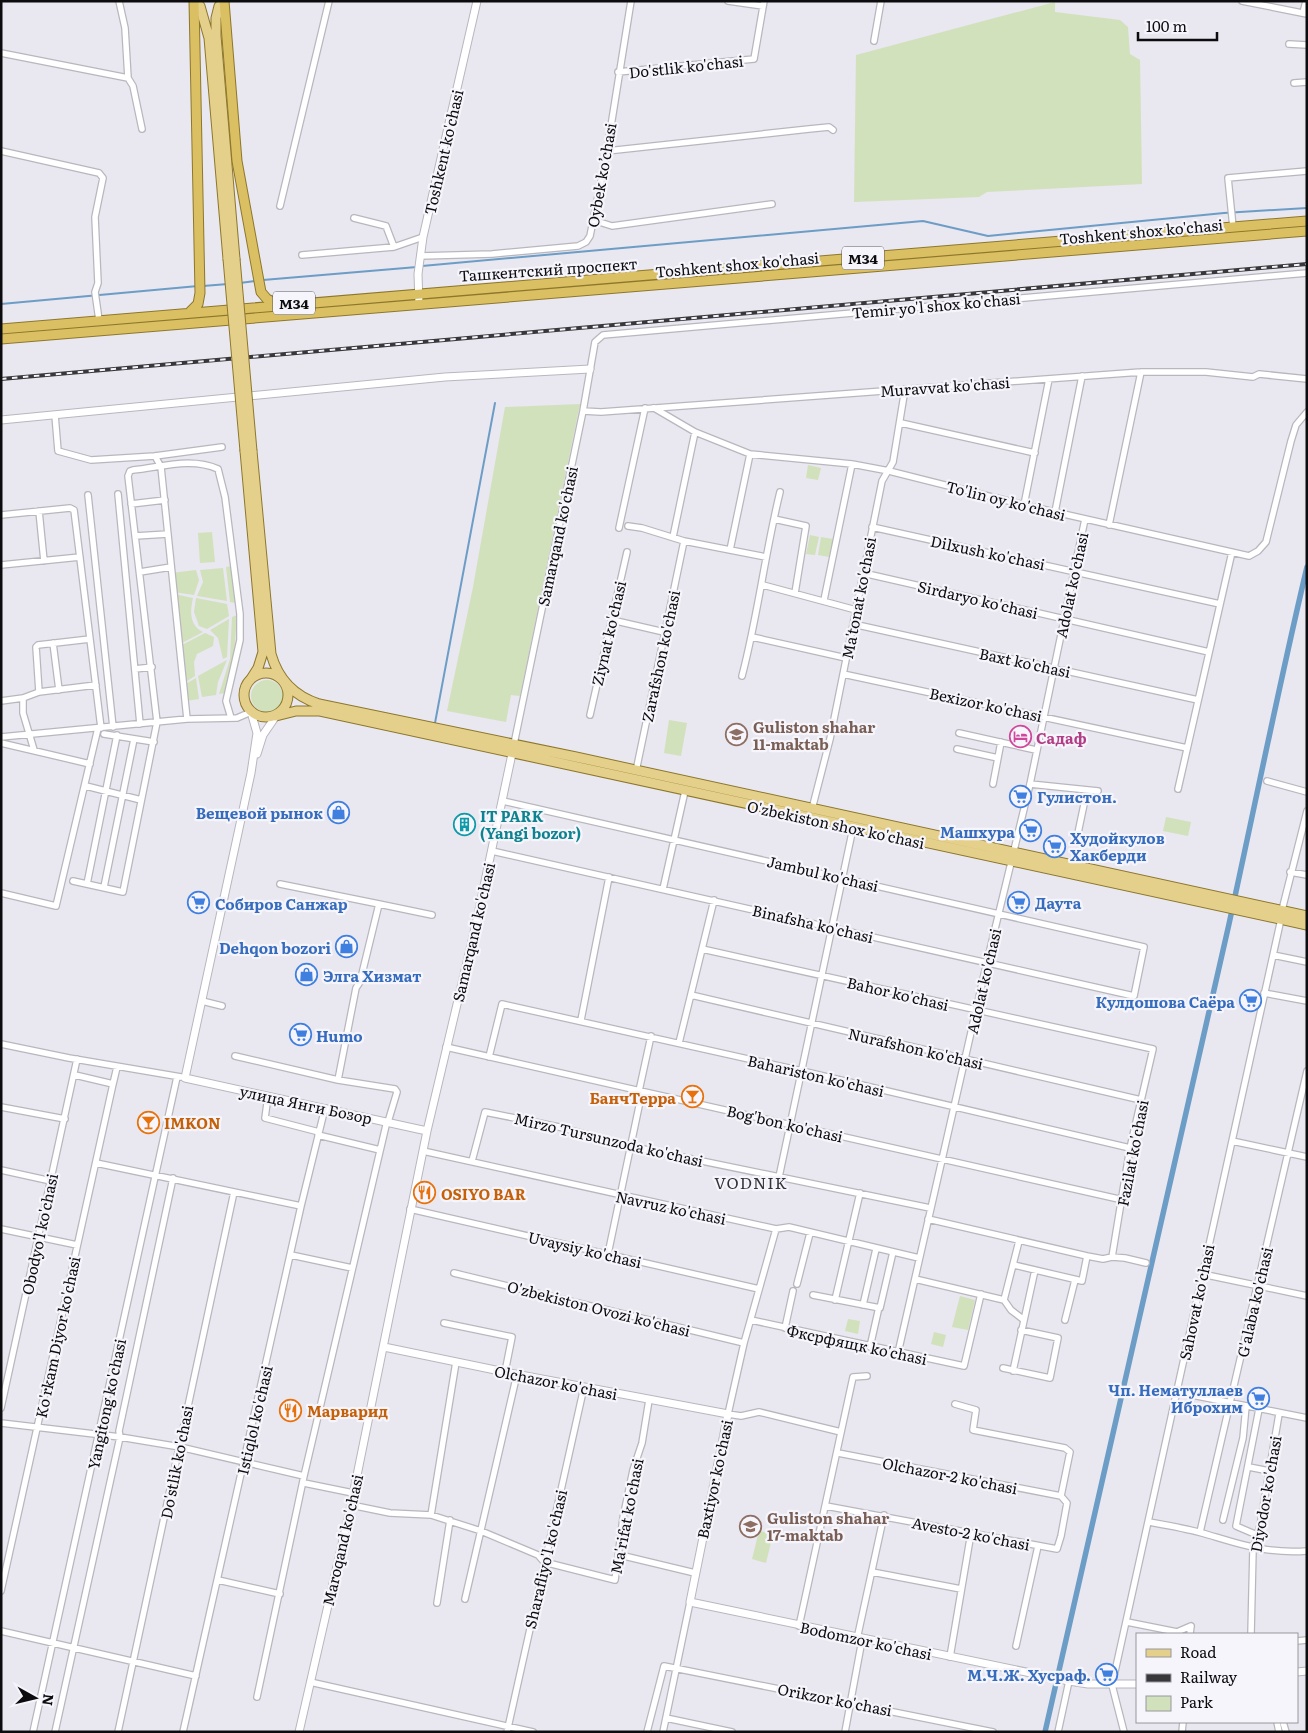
<svg xmlns="http://www.w3.org/2000/svg" width="1308" height="1733" viewBox="0 0 1308 1733" font-family="Literata,serif">
  <style>
    .green { fill: #d1e1bc }
    .lines { fill: none; stroke-linecap: round; stroke-linejoin: round }
    .stream { stroke: #6c9dc6; stroke-width: 2 }
    .canal { stroke: #6c9dc6; stroke-width: 5.5 }
    .minor-casing { stroke: #b9b7be; stroke-width: 8 }
    .tertiary-casing { stroke: #b9b7be; stroke-width: 9 }
    .primary-casing { stroke: #8d772c; stroke-width: 11 }
    .trunk-casing { stroke: #8d772c; stroke-width: 11 }
    .minor { stroke: #fff; stroke-width: 5.5 }
    .tertiary { stroke: #fff; stroke-width: 7 }
    .primary { stroke: #e4d08a; stroke-width: 9 }
    .trunk { stroke: #dbc063; stroke-width: 9 }
    .rail-casing { stroke: #38373a; stroke-width: 4 }
    .rail { stroke: #f6f5fc; stroke-width: 2; stroke-dasharray: 5.5; stroke-linecap: butt }
    .primary-bridge-casing { stroke: #8d772c; stroke-width: 11; stroke-linecap: butt }
    .primary-bridge { stroke: #e4d08a; stroke-width: 9 }
    .labels { text-anchor: middle; dominant-baseline: central; stroke-width: 4.5; stroke-linejoin: round; paint-order: stroke }
    .shield { fill: #f6f5fc; stroke: #525255; stroke-width: 1 }
    .shield-label { font-size: 14px; font-weight: bold; fill: #0c0c0e }
    .street-label { font-size: 15px; fill: #0c0c0e; stroke: #f6f5fc }
    .education-label { font-size: 15px; font-weight: bold; fill: #785e54; stroke: #f6f5fc; text-anchor: start }
    .hotel-label { font-size: 15px; font-weight: bold; fill: #b23c85; stroke: #f6f5fc; text-anchor: start }
    .shop-label { font-size: 15px; font-weight: bold; fill: #366cbe; stroke: #f6f5fc; text-anchor: start }
    .culture-label { font-size: 15px; font-weight: bold; fill: #0d838f; stroke: #f6f5fc; text-anchor: start }
    .food-label { font-size: 15px; font-weight: bold; fill: #c56008; stroke: #f6f5fc; text-anchor: start }
    .neighbourhood-label { font-size: 16px; letter-spacing: 1px; fill: #343339; stroke: #f6f5fc }
  </style>
  <rect width="100%" height="100%" fill="#e9e7ef"/>
  <!-- green -->
  <path class="green" d="M1055,2V12L1120,20L1128,27L1130,54L1140,60L1142,184L987,192L979,197L854,202L856,55Z
    M580,404L520,696L511,695L506,722L447,711L473,587L505,407Z
    M808,465L821,468L818,480L806,478Z
    M212,532L215,562L200,563L198,533Z
    M810,535L819,537L815,555L806,554Z
    M821,537L833,539L829,557L818,555Z
    M232,566L236,603L230,602L226,567Z
    M223,568L227,601L197,596L203,582L200,570Z
    M196,570L199,580L194,595L173,592L171,573Z
    M174,594L193,598C190,611 189,625 203,632L180,644Z
    M196,598L227,604L229,616L207,629L199,626L194,612Z
    M237,615L234,656L224,693L219,694L230,659L232,617Z
    M229,619L227,657L223,659L218,638L210,630Z
    M205,633L214,637L213,646L197,654L194,662L195,676L184,683L180,646Z
    M227,660L218,682L216,695L202,697L198,676Z
    M196,678L199,699L186,701L184,685Z
    M251 696a16 16 0 1 1 32 0a16 16 0 1 1-32 0Z
    M669,720L687,723L681,756L664,753Z
    M1166,817L1191,822L1188,836L1163,831Z
    M960,1296L975,1300L968,1330L952,1327Z
    M848,1319L860,1321L858,1334L845,1331Z
    M934,1332L946,1335L943,1347L931,1344Z
    M759,1531L773,1534L766,1563L752,1559Z"/>
  <g class="lines">
    <!-- stream -->
    <path class="stream" d="M422,266L923,221L988,236L1224,213L1307,208
      M263,280L417,267
      M240,283L255,281
      M203,286L228,284
      M1,304L198,286
      M435,723L495,403"/>
    <!-- canal -->
    <path class="canal" d="M1045,1732C1106,1463 1168,1194 1229,924C1255,805 1279,685 1307,567"/>
    <defs>
      <path id="minor" d="M119,1L125,28L128,78L133,86L142,129
        M728,1L763,6
        M1242,1L1307,14
        M1303,13L1306,1
        M874,41L881,1
        M1289,44L1307,45
        M1,53L128,78
        M618,72L754,59L764,1
        M1294,83L1307,82
        M1,151L99,173L103,178L95,217L98,283L95,292L99,320
        M607,151L809,129L829,127L833,130
        M280,206L329,1
        M354,218L386,226L394,247
        M593,220L612,226L772,204
        M1233,227L1228,178L1307,171
        M302,255L394,247L423,237
        M420,256L492,254L578,246L586,242L590,236L607,151L631,1
        M654,408L695,432L750,454L852,464L889,471L1024,505L1249,556L1258,551L1266,542L1291,441L1296,425L1307,412
        M583,411L601,412L1141,372H1206L1253,377L1259,374L1307,379
        M55,415L58,451L91,460L155,456L222,447
        M901,423L1035,453
        M155,456L161,467L187,719
        M118,494L140,724
        M88,495L113,727
        M131,504L165,500
        M1024,505L1049,379
        M39,511L44,561
        M1055,512L1082,376
        M1,515L70,508L74,510L90,639
        M774,519L806,526L795,593
        M1109,525L1141,372
        M628,526L642,528L684,541L766,557
        M872,527L1220,604
        M619,528L645,408
        M135,536L168,534
        M673,537L695,432
        M730,550L750,454
        M1,565L80,557
        M140,572L171,567
        M863,573L1209,652
        M763,585L856,610
        M824,600L852,464
        M612,620L664,632
        M853,624L1198,700
        M752,637L846,658
        M53,643L59,690
        M135,669L152,667
        M843,674L1187,748
        M742,676C758,615 765,553 780,492
        M39,692L36,647L38,645L90,639L101,728
        M1,701L23,698
        M590,715L627,552
        M959,733L1036,750
        M104,734L154,742
        M1,737L187,719L237,718L251,712
        M1,743L90,764
        M514,744L583,411L595,342L603,335L1307,273
        M957,749L998,758
        M34,750L23,713V698L39,692L96,685
        M636,771L684,541
        M1267,781L1307,792
        M993,784L1001,742
        M1030,784L1098,791
        M86,786L141,800
        M1178,789L1232,552
        M812,809L830,739L882,481L893,462L905,389
        M1078,833L1087,790
        M492,851L1134,996L1144,947L503,801
        M1290,872L1307,875
        M73,881L123,892L157,722L128,476L130,471L133,470C162,467 191,457 218,469L225,497L240,614V640L226,701L231,718
        M87,884L117,735
        M280,884L379,904L360,982L356,988L338,1080
        M104,887L134,739
        M663,889L685,791
        M1,893L56,906L98,728
        M379,904L432,915
        M1282,910L1307,811
        M702,949L1153,1049L1130,1148L1112,1257
        M1273,955L1307,962
        M1264,993L1307,1001
        M691,995L1141,1100
        M202,1001L222,1006
        M581,1020L609,877
        M679,1043L714,900
        M1,1044L69,1058L181,1077
        M446,1047L1123,1200
        M235,1056L338,1080L395,1089L397,1092L388,1122
        M489,1057L502,1004L802,1071L1130,1148
        M75,1075L113,1084L117,1067
        M639,1091L651,1036
        M268,1096L265,1118L319,1132
        M1,1107L65,1119
        M318,1135L380,1150
        M1232,1141L1307,1157
        M423,1151L776,1229L789,1227L919,1258
        M472,1161L485,1112L559,1127L629,1146L930,1208
        M96,1163L301,1206
        M1,1170L51,1181
        M779,1177L853,828
        M410,1209L759,1289
        M928,1219L1087,1256L1103,1259L1112,1257L1125,1258L1146,1263
        M1,1229L77,1245
        M776,1229L744,1343L728,1414L741,1416L759,1412L841,1432
        M1019,1241L1004,1300L1011,1310L1024,1320
        M608,1254L642,1092
        M291,1255L352,1268
        M1014,1265L1082,1281L1087,1256
        M454,1273L744,1343
        M1202,1274L1307,1296
        M915,1279L1004,1300
        M797,1284L810,1233
        M813,1295L880,1308L893,1252
        M835,1300L860,1193
        M863,1305L876,1249
        M751,1320L964,1366L981,1294
        M1065,1320L1075,1280
        M444,1323L512,1337L505,1372
        M785,1328L793,1291
        M870,1347L879,1307
        M898,1353L987,962L1030,784L1085,519
        M1003,1368L1050,1378L1058,1338L1021,1330
        M1013,1371L1035,1270
        M1177,1392L1307,1418
        M955,1404L976,1410L973,1430L1065,1448L1070,1452L1061,1496
        M1,1408L77,1059
        M1,1423L120,1437L180,1447L304,1476
        M838,1453L1061,1496
        M1249,1467L1269,1471
        M304,1483L353,1493
        M351,1505L390,1513L431,1515L481,1531L538,1555L544,1562L615,1580L623,1518L633,1470L642,1443L649,1400
        M826,1506L1057,1549L1061,1536L1067,1503L1061,1496
        M431,1515L456,1362
        M1223,1520L1243,1438L1246,1406
        M1149,1522C1166,1525 1184,1528 1202,1533C1240,1544 1266,1554 1307,1551
        M1200,1532L1307,1071
        M1257,1535L1236,1526L1259,1409
        M620,1555L695,1573
        M872,1572L961,1589
        M218,1580L280,1594
        M1,1591L113,1084
        M465,1599L517,1374
        M437,1603L450,1520
        M1127,1622L1177,1632L1191,1626
        M799,1626L853,1377L867,1376
        M1,1631L196,1676
        M1190,1634L1191,1626
        M1251,1634L1253,1549L1260,1526L1279,1414
        M857,1639L884,1515
        M1297,1641L1307,1640
        M1016,1646L1038,1546
        M950,1657L971,1533
        M310,1682L533,1732
        M257,1697L304,1476L387,1121
        M666,1718L732,1732
        M1277,1722L1279,1732
        M1283,1722L1286,1732
        M33,1732L177,1077
        M55,1732L120,1437L119,1431L173,1178
        M118,1732L234,1192
        M183,1732L301,1206L325,1108
        M507,1732L584,1387
        M647,1732L664,1666L993,1732
        M663,1732L690,1602
        M845,1732L862,1640
        M1058,1732L1069,1681
        M1124,1732L1112,1685L1281,919
        M1182,1732L1183,1722"/>
      <path id="tertiary" d="M419,304L418,274L423,237L477,1
        M1,420L445,377L590,369
        M251,712L257,733L251,773L185,1078L427,1131
        M257,754L263,735L276,716
        M384,1347L505,1372L728,1414L690,1602L1069,1681L1088,1684H1137
        M1297,1672L1307,1671
        M299,1732L351,1505L427,1131L476,924L513,749"/>
      <path id="primary" d="M200,6L209,38L228,259
        M219,6L216,18V36L235,259
        M245,451L263,652L258,668L251,679
        M252,451L271,654C278,679 294,696 319,704L576,757L1307,916
        M244 695a22 22 0 1 1 44 0a22 22 0 1 1-44 0Z
        M276,716L296,711H320L1307,925"/>
      <path id="trunk" d="M224,1L237,161L261,292L267,299L277,304
        M190,312L198,304L200,293L194,1
        M1,329C436,291 872,258 1307,221
        M1,339L1307,231"/>
    </defs>
    <!-- minor casing -->
    <use href="#minor" class="minor-casing"/>
    <!-- tertiary casing -->
    <use href="#tertiary" class="tertiary-casing"/>
    <!-- primary casing -->
    <use href="#primary" class="primary-casing"/>
    <!-- trunk casing -->
    <use href="#trunk" class="trunk-casing"/>
    <!-- minor -->
    <use href="#minor" class="minor"/>
    <!-- tertiary -->
    <use href="#tertiary" class="tertiary"/>
    <!-- primary -->
    <use href="#primary" class="primary"/>
    <!-- trunk -->
    <use href="#trunk" class="trunk"/>
    <defs>
      <path id="rail" d="M1,379L1307,264"/>
    </defs>
    <!-- rail casing -->
    <use href="#rail" class="rail-casing"/>
    <!-- rail -->
    <use href="#rail" class="rail"/>
    <defs>
      <path id="primary-bridge" d="M228,259L245,451
        M235,259L252,451"/>
    </defs>
    <!-- primary-bridge casing -->
    <use href="#primary-bridge" class="primary-bridge-casing"/>
    <!-- primary-bridge -->
    <use href="#primary-bridge" class="primary-bridge"/>
  </g>
  <!-- icons -->
  <defs>
    <symbol id="school-ring" viewBox="-11 -11 22 22"><circle r="9.5" fill="#f6f5fc" stroke="#8d6e63" stroke-width="1.5"/><path d="M0-5L7-2L0 1L-7-2ZM-4 1L0 2.5L4 1V4Q0 6-4 4Z" fill="#8d6e63"/></symbol>
    <symbol id="hotel-ring" viewBox="-11 -11 22 22"><circle r="9.5" fill="#f6f5fc" stroke="#d1479c" stroke-width="1.5"/><path d="M-6-4.5h1.5V1H6V5H4.5V3h-9V5H-6ZM-4 0a1.8 1.8 0 1 1 3.6 0ZM.5 0V-2.5h3Q6-2.5 6 0Z" fill="#d1479c"/></symbol>
    <symbol id="supermarket-ring" viewBox="-11 -11 22 22"><circle r="9.5" fill="#f6f5fc" stroke="#3f7fe0" stroke-width="1.5"/><path d="M-6-5.5h2.5l.6 2H6L4.5 2H-2.5L-4.4-4H-6ZM-1.5 3.2a1.3 1.3 0 1 0 .1 0ZM3 3.2a1.3 1.3 0 1 0 .1 0Z" fill="#3f7fe0"/></symbol>
    <symbol id="shop-ring" viewBox="-11 -11 22 22"><circle r="9.5" fill="#f6f5fc" stroke="#3f7fe0" stroke-width="1.5"/><path d="M-5-2.5h2.3a2.7 3.5 0 0 1 5.4 0H5L5.5 6h-11ZM-1.5-2.5h3a1.5 2.3 0 0 0-3 0Z" fill="#3f7fe0"/></symbol>
    <symbol id="building-ring" viewBox="-11 -11 22 22"><circle r="9.5" fill="#f6f5fc" stroke="#0f9aa8" stroke-width="1.5"/><path d="M-4-6H4V6H1V3H-1V6H-4ZM-2.5-4.3h1.7v1.8h-1.7ZM.8-4.3h1.7v1.8H.8ZM-2.5-1h1.7V.8h-1.7ZM.8-1h1.7V.8H.8Z" fill="#0f9aa8"/></symbol>
    <symbol id="bar-ring" viewBox="-11 -11 22 22"><circle r="9.5" fill="#f6f5fc" stroke="#e8710a" stroke-width="1.5"/><path d="M-6-5H6L.8 .8V4.5H3.5V6h-7V4.5H-.8V.8Z" fill="#e8710a"/></symbol>
    <symbol id="restaurant-ring" viewBox="-11 -11 22 22"><circle r="9.5" fill="#f6f5fc" stroke="#e8710a" stroke-width="1.5"/><path d="M-5-6h1v4h1v-4h1v4h1v-4h1v5L-1.5 .5V6h-2V.5L-5-1ZM5-6V6H3V1.5H1.5Q1.5-4 5-6Z" fill="#e8710a"/></symbol>
  </defs>
  <g fill-rule="evenodd">
    <use href="#school-ring" x="724" y="722" width="25" height="25"/>
    <use href="#hotel-ring" x="1008" y="724" width="25" height="25"/>
    <use href="#supermarket-ring" x="1008" y="784" width="25" height="25"/>
    <use href="#shop-ring" x="326" y="800" width="25" height="25"/>
    <use href="#building-ring" x="452" y="812" width="25" height="25"/>
    <use href="#supermarket-ring" x="1018" y="818" width="25" height="25"/>
    <use href="#supermarket-ring" x="1042" y="834" width="25" height="25"/>
    <use href="#supermarket-ring" x="1006" y="890" width="25" height="25"/>
    <use href="#supermarket-ring" x="186" y="890" width="25" height="25"/>
    <use href="#shop-ring" x="334" y="934" width="25" height="25"/>
    <use href="#shop-ring" x="294" y="962" width="25" height="25"/>
    <use href="#supermarket-ring" x="1238" y="988" width="25" height="25"/>
    <use href="#supermarket-ring" x="288" y="1022" width="25" height="25"/>
    <use href="#bar-ring" x="680" y="1084" width="25" height="25"/>
    <use href="#bar-ring" x="136" y="1110" width="25" height="25"/>
    <use href="#restaurant-ring" x="412" y="1180" width="25" height="25"/>
    <use href="#supermarket-ring" x="1246" y="1386" width="25" height="25"/>
    <use href="#restaurant-ring" x="278" y="1398" width="25" height="25"/>
    <use href="#school-ring" x="738" y="1514" width="25" height="25"/>
    <use href="#supermarket-ring" x="1094" y="1662" width="25" height="25"/>
  </g>
  <g class="labels">
    <!-- shield labels -->
    <g class="shield">
      <rect x="842" y="246.5" width="42" height="23" rx="4"/>
      <rect x="273" y="291.5" width="42" height="23" rx="4"/>
    </g>
    <g class="shield-label">
      <text x="863" y="258">M34</text>
      <text x="294" y="303">M34</text>
    </g>
    <!-- street labels -->
    <g class="street-label">
      <text transform="translate(686 66) rotate(-6)">Do'stlik ko'chasi</text>
      <text transform="translate(443 152) rotate(-77)">Toshkent ko'chasi</text>
      <text transform="translate(601 175) rotate(-80)">Oybek ko’chasi</text>
      <text transform="translate(1141 231) rotate(-5)">Toshkent shox ko'chasi</text>
      <text transform="translate(737 264) rotate(-5)">Toshkent shox ko'chasi</text>
      <text transform="translate(548 269) rotate(-4)">Ташкентский проспект</text>
      <text transform="translate(936 305) rotate(-5)">Temir yo'l shox ko'chasi</text>
      <text transform="translate(945 386) rotate(-4)">Muravvat ko'chasi</text>
      <text transform="translate(1006 500) rotate(14)">To'lin oy ko'chasi</text>
      <text transform="translate(557 536) rotate(-78)">Samarqand ko'chasi</text>
      <text transform="translate(988 552) rotate(12)">Dilxush ko'chasi</text>
      <text transform="translate(1071 585) rotate(-78)">Adolat ko'chasi</text>
      <text transform="translate(858 598) rotate(-79)">Ma'tonat ko'chasi</text>
      <text transform="translate(978 599) rotate(13)">Sirdaryo ko'chasi</text>
      <text transform="translate(608 633) rotate(-77)">Ziynat ko'chasi</text>
      <text transform="translate(660 656) rotate(-78)">Zarafshon ko'chasi</text>
      <text transform="translate(1025 662) rotate(12)">Baxt ko'chasi</text>
      <text transform="translate(986 704) rotate(12)">Bexizor ko'chasi</text>
      <text transform="translate(836 824) rotate(12)">O'zbekiston shox ko'chasi</text>
      <text transform="translate(823 873) rotate(13)">Jambul ko'chasi</text>
      <text transform="translate(813 923) rotate(13)">Binafsha ko'chasi</text>
      <text transform="translate(473 932) rotate(-77)">Samarqand ko'chasi</text>
      <text transform="translate(983 981) rotate(-77)">Adolat ko'chasi</text>
      <text transform="translate(898 993) rotate(13)">Bahor ko'chasi</text>
      <text transform="translate(916 1048) rotate(13)">Nurafshon ko'chasi</text>
      <text transform="translate(816 1075) rotate(13)">Bahariston ko'chasi</text>
      <text transform="translate(306 1104) rotate(12)">улица Янги Бозор</text>
      <text transform="translate(785 1123) rotate(13)">Bog'bon ko'chasi</text>
      <text transform="translate(609 1139) rotate(13)">Mirzo Tursunzoda ko'chasi</text>
      <text transform="translate(1132 1153) rotate(-79)">Fazilat ko'chasi</text>
      <text transform="translate(671 1207) rotate(12)">Navruz ko'chasi</text>
      <text transform="translate(39 1234) rotate(-78)">Obodyo'l ko'chasi</text>
      <text transform="translate(585 1249) rotate(13)">Uvaysiy ko'chasi</text>
      <text transform="translate(1196 1302) rotate(-78)">Sahovat ko'chasi</text>
      <text transform="translate(1254 1302) rotate(-77)">G'alaba ko'chasi</text>
      <text transform="translate(599 1308) rotate(14)">O'zbekiston Ovozi ko'chasi</text>
      <text transform="translate(57 1337) rotate(-78)">Ko'rkam Diyor ko'chasi</text>
      <text transform="translate(857 1344) rotate(12)">Фксрфящк ko'chasi</text>
      <text transform="translate(556 1382) rotate(11)">Olchazor ko'chasi</text>
      <text transform="translate(106 1404) rotate(-78)">Yangitong ko'chasi</text>
      <text transform="translate(254 1420) rotate(-77)">Istiqlol ko'chasi</text>
      <text transform="translate(176 1462) rotate(-79)">Do'stlik ko'chasi</text>
      <text transform="translate(950 1475) rotate(11)">Olchazor-2 ko'chasi</text>
      <text transform="translate(714 1479) rotate(-78)">Baxtiyor ko'chasi</text>
      <text transform="translate(1265 1494) rotate(-80)">Diyodor ko'chasi</text>
      <text transform="translate(626 1516) rotate(-79)">Ma'rifat ko'chasi</text>
      <text transform="translate(971 1533) rotate(11)">Avesto-2 ko'chasi</text>
      <text transform="translate(342 1540) rotate(-77)">Maroqand ko'chasi</text>
      <text transform="translate(545 1559) rotate(-77)">Sharafliyo'l ko'chasi</text>
      <text transform="translate(866 1640) rotate(12)">Bodomzor ko'chasi</text>
      <text transform="translate(835 1699) rotate(11)">Orikzor ko'chasi</text>
    </g>
    <!-- education labels -->
    <g class="education-label">
      <text x="753" y="726">Guliston shahar<tspan x="753" dy="17">11-maktab</tspan></text>
      <text x="767" y="1517">Guliston shahar<tspan x="767" dy="17">17-maktab</tspan></text>
    </g>
    <!-- hotel labels -->
    <g class="hotel-label">
      <text x="1036" y="737">Садаф</text>
    </g>
    <!-- shop labels -->
    <g class="shop-label">
      <text x="1037" y="796">Гулистон.</text>
      <text x="323" y="812" text-anchor="end">Вещевой рынок</text>
      <text x="1015" y="831" text-anchor="end">Машхура</text>
      <text x="1070" y="837">Худойкулов<tspan x="1070" dy="17">Хакберди</tspan></text>
      <text x="1035" y="902">Даута</text>
      <text x="215" y="903">Собиров Санжар</text>
      <text x="331" y="947" text-anchor="end">Dehqon bozori</text>
      <text x="323" y="975">Элга Хизмат</text>
      <text x="1235" y="1001" text-anchor="end">Кулдошова Саёра</text>
      <text x="316" y="1035">Humo</text>
      <text x="1243" y="1389" text-anchor="end">Чп. Нематуллаев<tspan x="1243" dy="17">Иброхим</tspan></text>
      <text x="1091" y="1674" text-anchor="end">М.Ч.Ж. Хусраф.</text>
    </g>
    <!-- culture labels -->
    <g class="culture-label">
      <text x="480" y="815">IT PARK<tspan x="480" dy="17">(Yangi bozor)</tspan></text>
    </g>
    <!-- food labels -->
    <g class="food-label">
      <text x="676" y="1097" text-anchor="end">БанчТерра</text>
      <text x="164" y="1122">IMKON</text>
      <text x="441" y="1193">OSIYO BAR</text>
      <text x="307" y="1410">Марварид</text>
    </g>
    <!-- neighbourhood labels -->
    <g class="neighbourhood-label">
      <text x="751" y="1182">VODNIK</text>
    </g>
  </g>
  <!-- border -->
  <rect width="1308" height="1733" fill="none" stroke="#0c0c0e" stroke-width="5"/>
  <!-- legend -->
  <rect x="1136" y="1633" width="162" height="90" fill="#f6f5fc" stroke="#98989d"/>
  <rect x="1146" y="1649" width="25" height="8" fill="#e4d08a" stroke="#98989d"/>
  <text x="1180" y="1658" font-size="15" fill="#0c0c0e">Road</text>
  <rect x="1146" y="1674" width="25" height="8" fill="#38373a" stroke="#98989d"/>
  <text x="1180" y="1683" font-size="15" fill="#0c0c0e">Railway</text>
  <rect x="1146" y="1696" width="25" height="15" fill="#d1e1bc" stroke="#98989d"/>
  <text x="1180" y="1708" font-size="15" fill="#0c0c0e">Park</text>
  <!-- north arrow -->
  <g transform="translate(35 1698) rotate(98)" stroke="#f6f5fc" stroke-width="4" paint-order="stroke">
  <path d="M0-4L9 19L0 12L-9 19Z" fill="#0c0c0e"/>
  <text y="-8" font-size="14" font-weight="bold" text-anchor="middle" fill="#0c0c0e">N</text>
  </g>
  <!-- scale -->
  <path d="M1138 32v8h79v-8" fill="none" stroke="#0c0c0e" stroke-width="2.5"/>
  <text x="1146" y="32" font-size="15" fill="#0c0c0e" stroke="#f6f5fc" stroke-width="4" paint-order="stroke">100 m</text>
</svg>
